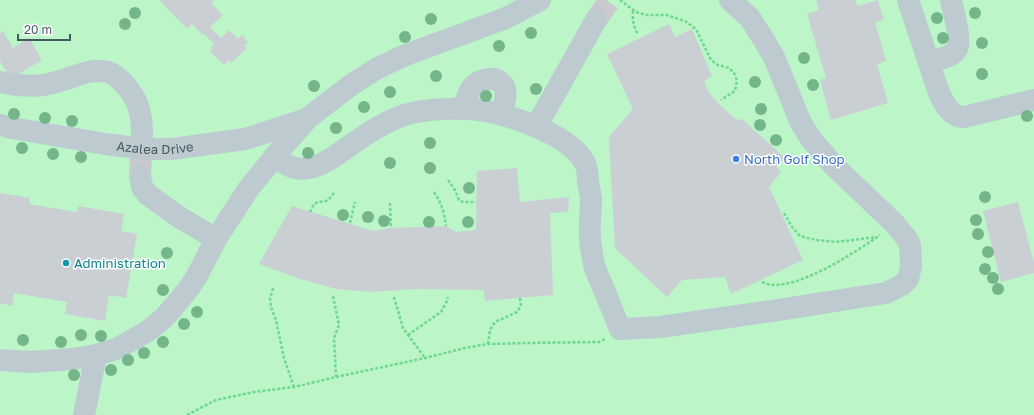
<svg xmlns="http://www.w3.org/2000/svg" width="1034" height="415" viewBox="0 0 1034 415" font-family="'Golos Text',sans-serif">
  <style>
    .green { fill: #bbf5c8 }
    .building { fill: #cacfd3 }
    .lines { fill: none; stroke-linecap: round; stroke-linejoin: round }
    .minor-tunnel { stroke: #c8cacd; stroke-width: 22; stroke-dasharray: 22 11; stroke-linecap: butt }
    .path { stroke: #6ed792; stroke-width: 2.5; stroke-dasharray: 3 2; stroke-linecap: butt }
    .minor { stroke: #bdcbd1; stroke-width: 22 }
    .tree { fill: #74b68a }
    .shop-dot { fill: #3f7fe0; stroke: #fff; stroke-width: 1.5 }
    .culture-dot { fill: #0f9aa8; stroke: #fff; stroke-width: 1.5 }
    .labels { text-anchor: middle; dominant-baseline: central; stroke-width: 3; stroke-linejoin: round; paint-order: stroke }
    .street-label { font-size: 13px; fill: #465860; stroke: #fff }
    .shop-label { font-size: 13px; fill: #366cbe; stroke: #fff; text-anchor: start }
    .culture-label { font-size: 13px; fill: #0d838f; stroke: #fff; text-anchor: start }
  </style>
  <rect width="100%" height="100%" fill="#f3f0f1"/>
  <!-- green -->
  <path class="green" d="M0,0H1034V415H0Z"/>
  <!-- building -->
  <path class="building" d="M162,0H214L211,3L223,15L210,27L221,38L229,30L238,39L242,35L248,42L244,46L247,48L231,63L229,60L224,65L210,51L212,49L211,47L214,44L204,34L203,35L192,24L187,29L160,1Z
    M816,0H856L857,6L878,0L884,20L875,22L886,61L877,64L888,103L831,120L820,80L826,78L807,14L819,10Z
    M669,24L675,37L692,29L712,76L704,81L709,93L721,106L738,121L741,118L785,158L776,167L781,172L769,187L803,260L731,294L725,277L682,280L667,297L615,248L609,137L633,109L607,54Z
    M3,31L13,48L29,38L42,60L11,79L0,61V33Z
    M517,168L520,202L569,197L568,212L550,213L553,295L485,301L484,290L416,289L370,292L336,289L297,278L259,264L292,206L373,231L391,228L446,226L456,232L476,230L477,171Z
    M0,193L30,198L29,204L77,212L78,206L124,214L121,231L137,234L126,298L109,295L105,321L65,314L67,302L14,293L12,306L0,303Z
    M1018,202L1034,263V273L1001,282L983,211Z"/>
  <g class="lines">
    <!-- minor-tunnel -->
    <path class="minor-tunnel" d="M596,20L610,0
      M140,176L142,133"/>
    <!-- path -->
    <path class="path" d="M620,0L636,12L646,15H666L685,21L696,29L711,60L718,65L729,68L734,73L737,80L735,91L721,100
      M633,11C632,20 634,27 638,35
      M448,180L455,190L459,200L463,202H476
      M434,192C442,204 444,212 446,226
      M390,203L391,228
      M310,212L314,204L318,202L326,201L330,198L334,193
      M784,213L792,227L800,236L816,240L836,242L877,237
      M350,223L355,202
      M762,282C789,297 857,251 880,235
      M273,288L270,298L271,307L276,320L284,358L294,387
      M333,296L339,325L334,338L336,377
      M394,297L403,328L425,358
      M408,335L441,312L446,303L448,297
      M488,344L490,330L495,322L517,312L521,306L520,298
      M187,415L216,400L254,392L294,387L336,377L425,358L465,348L488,344L528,343L599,342L605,339"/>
    <!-- minor -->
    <g class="minor">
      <path d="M908,0L939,93C943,101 948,113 958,116C960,117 962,117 964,117L1034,100"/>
      <path d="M929,62C937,59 952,58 957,49C962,41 953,10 951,0"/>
      <path d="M0,82C13,85 29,87 43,85C60,83 76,74 93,71C98,71 103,71 108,72C120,76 134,94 138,106C141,115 142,124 142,133"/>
      <path d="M463,109C467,97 470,83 484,80C489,79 493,78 497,80C500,82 504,85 505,89C507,97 503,107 502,115"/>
      <path id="s1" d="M0,125L12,128L105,144L145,149H172L245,139L307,119"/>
      <path d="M536,127L596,20"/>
      <path d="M274,157C287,166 297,172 313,167C325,164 335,156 345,149C362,137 379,125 399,117C420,108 463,107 486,111C515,117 570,135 585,163C587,168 588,175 588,181C589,187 590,193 591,199C591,215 588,231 591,247C592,254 593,261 595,268C597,274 600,281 603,287C609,301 614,315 620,329L660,327L772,311L886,293L902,285L908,279L911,266L910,245L907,239L895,224L834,166L811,139L800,121L774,57L765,42L750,18L730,0"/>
      <path d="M140,176L142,187L147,194L179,217L216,239"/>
      <path d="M0,360L32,362L72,359L96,355L116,349L134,339L148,331L165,317L190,287L198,274L216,239L249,188L286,143L308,118L351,85L376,69L403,56L506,18L540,0"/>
      <path d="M84,415L96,355"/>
    </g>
  </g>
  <!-- trees -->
  <g class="tree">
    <circle cx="135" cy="13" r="6"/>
    <circle cx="975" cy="13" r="6"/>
    <circle cx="937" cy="18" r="6"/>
    <circle cx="431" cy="19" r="6"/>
    <circle cx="125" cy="24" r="6"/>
    <circle cx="531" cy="33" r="6"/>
    <circle cx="405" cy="37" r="6"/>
    <circle cx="943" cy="38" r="6"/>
    <circle cx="982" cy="43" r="6"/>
    <circle cx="499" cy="46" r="6"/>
    <circle cx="804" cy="58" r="6"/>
    <circle cx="982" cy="74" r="6"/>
    <circle cx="436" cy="76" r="6"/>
    <circle cx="755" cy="82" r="6"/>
    <circle cx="813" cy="85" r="6"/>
    <circle cx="314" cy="86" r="6"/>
    <circle cx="536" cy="89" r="6"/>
    <circle cx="390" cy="92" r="6"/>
    <circle cx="486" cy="96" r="6"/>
    <circle cx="364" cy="107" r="6"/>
    <circle cx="761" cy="109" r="6"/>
    <circle cx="14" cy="114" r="6"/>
    <circle cx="1027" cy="116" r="6"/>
    <circle cx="45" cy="118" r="6"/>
    <circle cx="72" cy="121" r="6"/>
    <circle cx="760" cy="125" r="6"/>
    <circle cx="336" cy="128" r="6"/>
    <circle cx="776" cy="140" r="6"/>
    <circle cx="430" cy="143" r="6"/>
    <circle cx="22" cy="148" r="6"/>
    <circle cx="308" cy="153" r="6"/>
    <circle cx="53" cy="154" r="6"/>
    <circle cx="81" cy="157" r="6"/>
    <circle cx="390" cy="163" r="6"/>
    <circle cx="430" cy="168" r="6"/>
    <circle cx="469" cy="188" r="6"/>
    <circle cx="985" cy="197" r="6"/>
    <circle cx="343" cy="215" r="6"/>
    <circle cx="368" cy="217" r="6"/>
    <circle cx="976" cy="220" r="6"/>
    <circle cx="384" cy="221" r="6"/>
    <circle cx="429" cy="222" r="6"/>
    <circle cx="468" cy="222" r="6"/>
    <circle cx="978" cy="234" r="6"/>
    <circle cx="988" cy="252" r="6"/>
    <circle cx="167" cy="253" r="6"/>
    <circle cx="985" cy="269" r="6"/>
    <circle cx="993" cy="278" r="6"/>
    <circle cx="998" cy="289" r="6"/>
    <circle cx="163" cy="290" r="6"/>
    <circle cx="197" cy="312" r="6"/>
    <circle cx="184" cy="324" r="6"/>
    <circle cx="81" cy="335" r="6"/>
    <circle cx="101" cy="336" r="6"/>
    <circle cx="23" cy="340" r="6"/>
    <circle cx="61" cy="342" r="6"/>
    <circle cx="163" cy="342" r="6"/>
    <circle cx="144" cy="353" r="6"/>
    <circle cx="128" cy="360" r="6"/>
    <circle cx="111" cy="370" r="6"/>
    <circle cx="74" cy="375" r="6"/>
  </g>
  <!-- markers -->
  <circle class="shop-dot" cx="736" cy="159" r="4"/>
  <circle class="culture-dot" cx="66" cy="263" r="4"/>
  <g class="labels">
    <!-- street labels -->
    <g class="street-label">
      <text stroke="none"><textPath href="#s1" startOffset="157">Azalea Drive</textPath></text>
    </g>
    <!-- shop labels -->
    <g class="shop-label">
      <text x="744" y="159">North Golf Shop</text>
    </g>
    <!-- culture labels -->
    <g class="culture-label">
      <text x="74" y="263">Administration</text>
    </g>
  </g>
  <!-- scale -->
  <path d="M18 34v6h52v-6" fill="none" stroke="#465860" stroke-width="2"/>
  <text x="24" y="34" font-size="12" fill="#465860" stroke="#ffffff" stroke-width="3" paint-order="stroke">20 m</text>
</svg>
